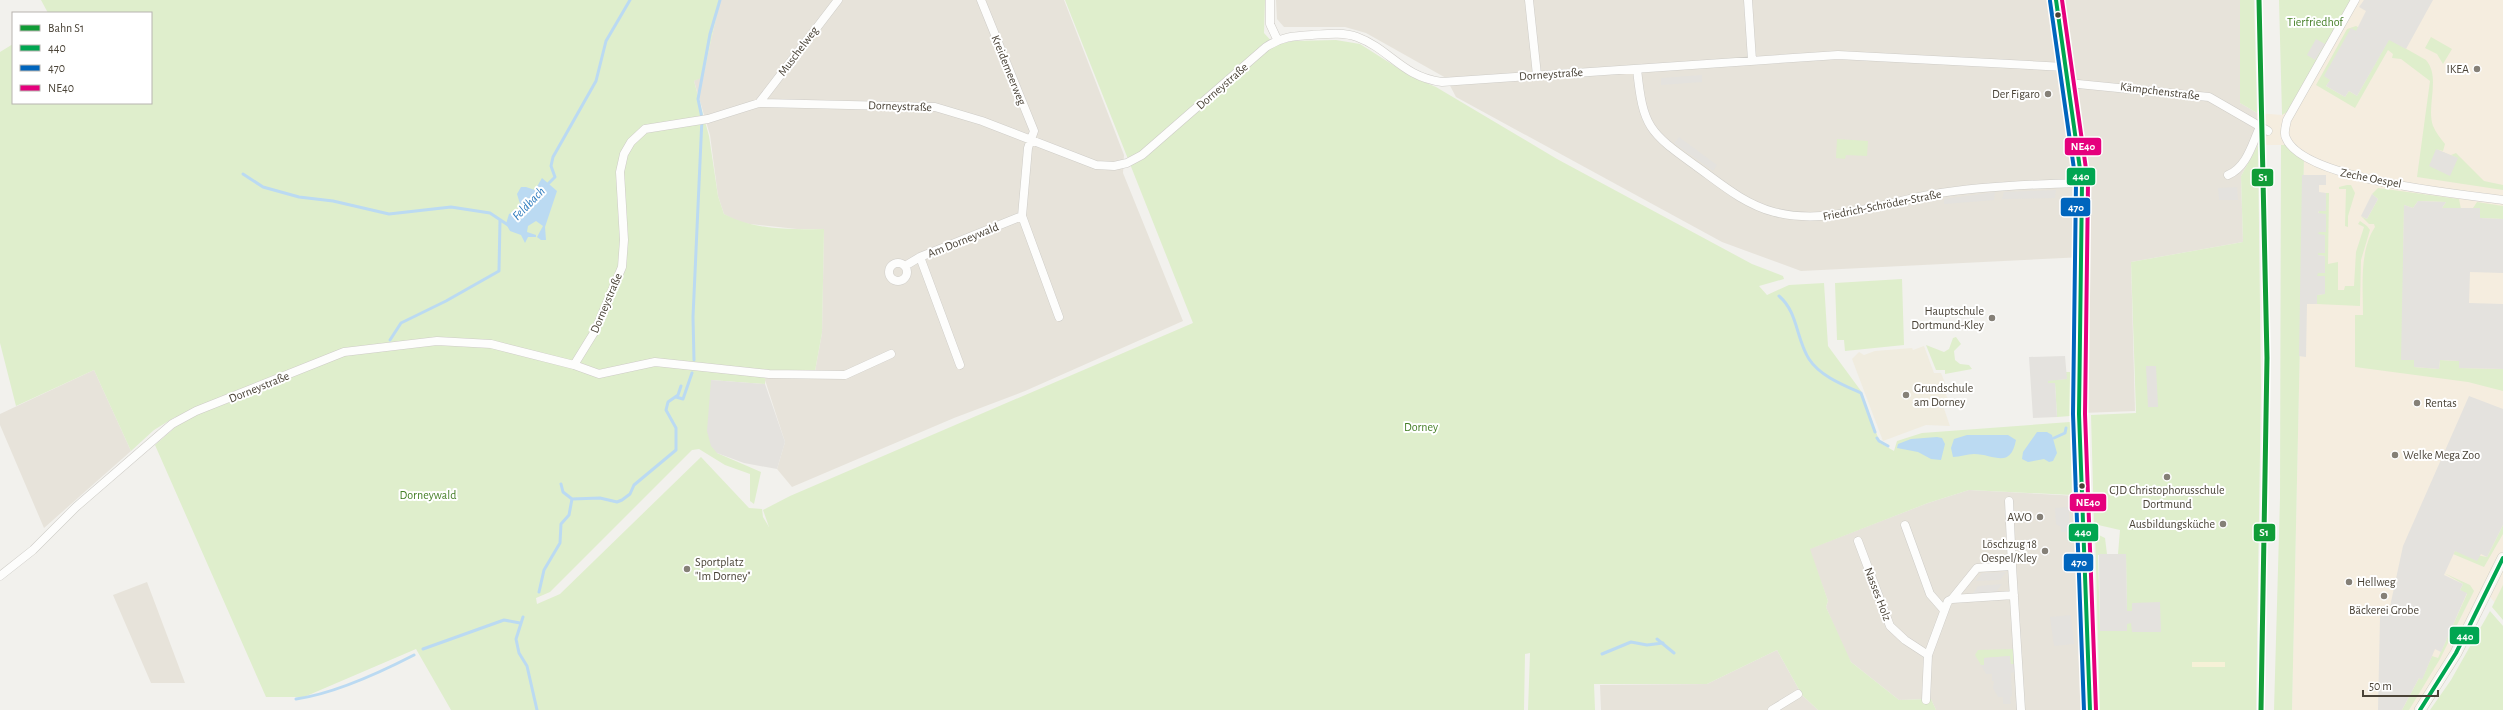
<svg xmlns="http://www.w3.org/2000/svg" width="2503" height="710" viewBox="0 0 2503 710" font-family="'Alegreya Sans',sans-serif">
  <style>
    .residential { fill: #e7e3da }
    .commercial { fill: #f5eddf }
    .education { fill: #f0ecdf }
    .green { fill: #dfeecc }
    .sand { fill: #f6f1d7 }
    .parking { fill: #e4e2de }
    .water { fill: #bbdaf2 }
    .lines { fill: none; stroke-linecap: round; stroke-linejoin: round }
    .stream { stroke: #bbdaf2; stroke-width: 3 }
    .minor-casing { stroke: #ceccc7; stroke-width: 9 }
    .secondary-casing { stroke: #d2cec3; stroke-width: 12 }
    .minor { stroke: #fdfdfc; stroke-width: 8 }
    .secondary { stroke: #f7f6f0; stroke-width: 11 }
    .bus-1-casing { stroke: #fff; stroke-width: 7 }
    .bus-2-casing { stroke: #fff; stroke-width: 7 }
    .bus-3-casing { stroke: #fff; stroke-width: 7 }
    .bus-1 { stroke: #00a651; stroke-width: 4 }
    .bus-2 { stroke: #0065bd; stroke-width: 4 }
    .bus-3 { stroke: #e5007d; stroke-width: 4 }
    .rail-1-casing { stroke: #fff; stroke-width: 8 }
    .rail-1 { stroke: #109c37; stroke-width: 5 }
    .bus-dot { fill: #4a4337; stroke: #fff; stroke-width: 1.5 }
    .poi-dot { fill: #858077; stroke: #fff; stroke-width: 1.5 }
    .labels { text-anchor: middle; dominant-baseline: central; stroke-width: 4; stroke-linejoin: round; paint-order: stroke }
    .park-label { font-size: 12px; fill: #457f27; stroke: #fff }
    .street-label { font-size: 12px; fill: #4a4337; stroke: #fff }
    .poi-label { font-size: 12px; fill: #4a4337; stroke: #fff; text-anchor: end }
    .water-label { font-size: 13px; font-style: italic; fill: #2a79bc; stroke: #fff }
    .line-badge { stroke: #fff; stroke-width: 1.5 }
    .badge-label { font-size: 11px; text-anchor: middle; font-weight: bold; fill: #fff }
  </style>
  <rect width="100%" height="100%" fill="#f2f1ed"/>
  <!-- residential -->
  <path class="residential" d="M720,0H1064L1124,155L1123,173L1183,321L1025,391L954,418L792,487L777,469L785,442L765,380L766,370L815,371L822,333L824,229H797L740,223L724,214L718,196L710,135L694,81L703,76Z
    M1276,0H2240V103L2257,113L2258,145L2241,176L2243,242L2131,262L2135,411L2082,413L2084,257L1801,271L1722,242L1456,97L1446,78L1366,33L1345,27H1284L1277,19Z
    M94,370L131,451L44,528L0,425V414Z
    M1969,490L2078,496L2085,710H1936L1931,699L1899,700L1851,662L1845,652L1826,607L1828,601L1809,549L1928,503Z
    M147,582L185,683H151L113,595Z
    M1777,650L1802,695L1818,710H1601L1600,685L1707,684Z"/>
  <!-- commercial -->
  <path class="commercial" d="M2357,0H2503V612L2485,591L2418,710H2292L2304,157L2288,145H2258L2257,113L2282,115Z"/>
  <!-- education -->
  <path class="education" d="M1924,346L1934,373H1941L1947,388L1944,389L1948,400L1942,403L1950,426L1926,425L1883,441L1852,359L1859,352L1864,355L1875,351L1912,348L1913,350Z"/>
  <!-- green -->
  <path class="green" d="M41,0H720L703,77L694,81L709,136L718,196L724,214C754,230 791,230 824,229L822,333L815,371L766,370L765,384L711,380L717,453L761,472L754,504L750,501V474L725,465L699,449L692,450L550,592L536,598L537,604L560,594L701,457L749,508L762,509L763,517L769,527L763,510L790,496L1193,323L1065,0H1265L1264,33L1275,45L1293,41L1336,40L1360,44L1412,77L1436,87L1557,159L1752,264L1783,276L1784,279L1759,286L1767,295L1789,285L1824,283L1828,346L1861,391L1880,443L1894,451L1897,441L1922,433L2070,422L2072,495L1969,490L1928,503L1810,549L1828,601L1826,607L1851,662L1899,700L1931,699L1936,710H1818L1802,695L1777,650L1707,684H1594L1595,710H1528L1530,653L1525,654L1524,710H451L416,649L304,697H266L155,445L179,424L175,417L154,430L131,451L94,370L16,406L0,343V52L13,44V103H151V13H48Z
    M2240,0H2254L2257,113L2240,103Z
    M2279,0H2352L2287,112L2282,115Z
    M2356,26L2365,31L2326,86L2345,97L2349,91L2357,96L2389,39L2426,60C2441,77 2426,106 2433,126C2436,133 2441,139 2445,144L2443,151L2436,149L2457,158L2451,155L2456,153L2484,181L2503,185V190L2417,177L2430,81L2401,59L2392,58L2393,54L2388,50L2355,108L2316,85L2347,29Z
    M2431,37L2452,49L2443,64L2437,54L2425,48Z
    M1837,139L1868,141L1867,156L1846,155L1845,159L1836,158Z
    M2258,145L2261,388L2256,710H2100L2095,533L2105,538L2107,554L2098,555L2100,631H2127L2126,554H2118L2120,530L2094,524L2091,415L2136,413L2131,262L2243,242L2241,176Z
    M2281,145H2287L2304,158L2292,710H2274L2280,498Z
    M2347,185H2351L2355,193L2348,216V227L2345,226L2346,189H2339V187Z
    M2378,188L2459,199L2461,209L2442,208L2446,202L2418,201L2413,208L2404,205L2402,360H2414V367L2439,369L2440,360L2459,361V368L2503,369V391L2468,382L2355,367V315H2363C2363,287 2359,251 2375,227L2374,224H2369L2361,216L2367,219L2378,199L2372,194Z
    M2326,193H2329L2328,264L2338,262V290H2344L2345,286H2354L2356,252L2364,227L2358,224L2360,221L2367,226L2370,230L2361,260L2360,306L2317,304V295L2324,294L2325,276H2317V273H2325V256L2318,255V253L2325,252L2318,235V232H2325V214H2318L2319,211L2326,210Z
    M2477,202L2503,206V219L2480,218L2473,208Z
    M1902,279L1904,345L1845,351L1844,340H1837L1835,283Z
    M1956,337L1961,344L1954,351L1955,360L1960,364L1969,365L1972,369L1945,374V370H1936L1926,345L1944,352L1949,349L1953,338Z
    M2066,372H2070V416L2057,417L2055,383H2048V380L2066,379Z
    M2503,525V534L2484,567L2453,554L2455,551L2487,557Z
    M2444,573L2470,585L2474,591L2440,659L2409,710H2402L2419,678L2422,679L2432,656L2438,658L2467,594L2460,590L2463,584Z
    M2503,585V620L2492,607Z
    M2490,611L2503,626V710H2430L2451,680Z
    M2013,649L2014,664H2011L2010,656L1984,658V665H1981L1975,655L1978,650Z"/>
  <!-- sand -->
  <path class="sand" d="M2192,662H2225V667H2192Z"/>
  <!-- parking -->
  <path class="parking" d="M2364,0H2433L2406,49L2389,40L2357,96L2349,91L2345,97L2326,86L2330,80L2324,76L2351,28L2356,31L2366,11L2359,7Z
    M2316,39L2325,44L2315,60L2307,55Z
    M1702,75V82L1661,85V78Z
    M1679,137L1717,165L1713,171L1674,143Z
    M2436,149L2458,158L2450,176L2429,166Z
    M2302,175H2326V185H2319V192L2326,193V211H2319L2318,213L2326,214V232H2319L2318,234L2325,235V253H2318V255L2325,256V273H2318L2317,276H2325V294L2317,295V304H2307L2306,357L2299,356Z
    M2237,187L2238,200H2219L2218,188Z
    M2056,190L2055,198L2002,199L2004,192Z
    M1995,192L1994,200L1944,204V199Z
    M2372,194L2378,199L2367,219L2361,216Z
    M2418,201L2446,202L2442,208H2480V218L2503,219V273L2470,272L2469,303L2503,304V369L2459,368V361L2440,360L2439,369L2414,367V360H2401L2404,205L2413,208Z
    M2065,356L2067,379L2048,381V383H2055L2057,417L2033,418L2029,357Z
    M2146,366H2156L2158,407H2148Z
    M711,380L765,384L785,442L777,469L744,463L717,453L711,446L707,431Z
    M2469,396L2503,409V525L2487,557L2481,554L2477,561L2455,551L2444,575L2463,584L2460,590L2467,593L2441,652L2435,649L2422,680L2419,678L2402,710H2378L2380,616H2388L2403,546Z
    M2069,507V532H2061V527L2056,524L2055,508Z
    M2099,554H2126L2127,611H2132V603L2160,602L2161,632H2132L2131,623L2127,624V631H2100Z
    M2006,572L2000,580L1976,581L1982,573Z
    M2002,584L1996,592L1972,595L1978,586Z
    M2071,615L2074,644L2054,646L2050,617Z
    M2010,656V664H2014V672L2011,673L2012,696L2010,697L2011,704H2003V697H1998L1993,688L1994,681H1992V674H1986L1981,665H1984V658Z"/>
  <!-- water -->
  <path class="water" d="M542,178L557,191L545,227L546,240H541L537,237L543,226L536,221L528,226L527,232L536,235V237H528L525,243L521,235L510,231L506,224L509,214L518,210L520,204L517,194L521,187H526L535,190Z
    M2037,432H2047L2052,435L2057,453L2053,461L2049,462L2044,459L2028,462L2022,459L2023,452Z
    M1967,435H2008L2016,440C2010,470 1994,454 1974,454C1967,454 1960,457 1953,457L1951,448L1954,439Z
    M1937,437L1942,438L1945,444L1941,460L1931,459L1918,452L1897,448L1898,444L1911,439Z"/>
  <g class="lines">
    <!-- stream -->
    <path class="stream" d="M243,174L263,187L299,197L333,201L389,214L451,207L490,213L508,225
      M546,186L555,177L551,166L553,157L596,81L606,41L630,0
      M1779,296C1798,312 1796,339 1809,359C1820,376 1843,385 1861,393L1875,432
      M390,340L401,323L446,301L499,271L500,220
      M694,360L693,317L702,118L698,99L710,34L720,0
      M676,397L683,399L692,373
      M1877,438L1879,441L1888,446
      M2054,438L2065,433L2066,428
      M561,484L563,492L572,499
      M539,592L544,570L560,543L561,524L569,515L572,499L600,498L617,502L622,500L630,494L634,485L676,450V428L666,410L668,402L678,395L681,386
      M523,617L516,639L519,653L527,666L537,710
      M1657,639L1674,653
      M423,649L504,620L520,623
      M1602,654L1631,642L1647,645L1663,643
      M296,699C332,694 381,672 414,655"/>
    <defs>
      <path id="minor" d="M1270,0V24L1277,39
        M1529,0L1537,75
        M1748,0L1752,60
        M2056,0L2082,183L2079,414L2090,710
        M2355,0L2287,120C2286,126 2283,133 2286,138C2303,180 2460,194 2503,200
        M1637,69C1643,128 1649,132 1696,166C1721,184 1744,204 1774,212C1827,226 1882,203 1934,194C1983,186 2033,184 2082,183
        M2068,83L2209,97L2268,131
        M759,103L838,0
        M2228,175C2247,167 2252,144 2260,127
        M1022,216L1059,317
        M920,257L960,365
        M889 272a9 9 0 1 1 18 0a9 9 0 1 1-18 0Z
        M905,266L920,257L1022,216L1028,148L1034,131L981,0
        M574,365L595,331L622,267L624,240L620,172L624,154L631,142L645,129L708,119L759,103L935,107L982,121L1096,165L1114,166L1127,163L1142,155L1266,47C1281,37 1293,36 1312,35C1327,34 1343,32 1357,37C1390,49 1402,77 1442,82L1838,55L2065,67
        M2009,501L2012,566
        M1905,525L1930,594L1944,610
        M1858,541L1890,626L1905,640L1928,655
        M0,576L33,550L76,507L172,424L196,411L344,352L437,341L491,344L574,365L599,374L655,362L769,374L845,375L891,354
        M1952,599L2014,595
        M1926,700L1928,655L1948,601L1952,599L1977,568L2012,566L2021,710
        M1772,710L1798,694"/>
      <path id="secondary" d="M2420,710L2456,653L2503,558"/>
    </defs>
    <!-- minor casing -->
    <use href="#minor" class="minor-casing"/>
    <!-- secondary casing -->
    <use href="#secondary" class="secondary-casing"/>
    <!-- minor -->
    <use href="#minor" class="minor"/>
    <!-- secondary -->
    <use href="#secondary" class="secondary"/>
    <defs>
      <path id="bus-1" d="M2056,0L2082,183L2079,414L2090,710
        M2420,710L2456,653L2503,558"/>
      <path id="bus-2" d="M2050,1L2076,183L2073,414L2084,710"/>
      <path id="bus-3" d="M2062,0L2088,183L2085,414L2096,710"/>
    </defs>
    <!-- bus-1 casing -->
    <use href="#bus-1" class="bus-1-casing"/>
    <!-- bus-2 casing -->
    <use href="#bus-2" class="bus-2-casing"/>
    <!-- bus-3 casing -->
    <use href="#bus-3" class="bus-3-casing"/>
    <!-- bus-1 -->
    <use href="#bus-1" class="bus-1"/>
    <!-- bus-2 -->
    <use href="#bus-2" class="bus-2"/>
    <!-- bus-3 -->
    <use href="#bus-3" class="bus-3"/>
    <defs>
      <path id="rail-1" d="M2259,0L2267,358L2261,710"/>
    </defs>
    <!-- rail-1 casing -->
    <use href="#rail-1" class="rail-1-casing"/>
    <!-- rail-1 -->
    <use href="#rail-1" class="rail-1"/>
  </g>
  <!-- markers -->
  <g class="bus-dot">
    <circle cx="2058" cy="15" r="3.5"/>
    <circle cx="2082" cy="486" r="3.5"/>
  </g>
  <g class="poi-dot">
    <circle cx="2477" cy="69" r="4"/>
    <circle cx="2048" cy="94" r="4"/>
    <circle cx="1992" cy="318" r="4"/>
    <circle cx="1906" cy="395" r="4"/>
    <circle cx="2417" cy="403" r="4"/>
    <circle cx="2395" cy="455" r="4"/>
    <circle cx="2167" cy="477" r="4"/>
    <circle cx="2040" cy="517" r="4"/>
    <circle cx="2223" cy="524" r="4"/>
    <circle cx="2045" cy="551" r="4"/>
    <circle cx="687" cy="569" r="4"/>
    <circle cx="2349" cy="582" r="4"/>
    <circle cx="2384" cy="596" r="4"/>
  </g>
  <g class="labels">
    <!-- park labels -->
    <g class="park-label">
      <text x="2315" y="22">Tierfriedhof</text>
      <text x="1421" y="427">Dorney</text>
      <text x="428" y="495">Dorneywald</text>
    </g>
    <!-- street labels -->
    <g class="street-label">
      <text transform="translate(798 51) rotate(-53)">Muschelweg</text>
      <text transform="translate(1009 70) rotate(68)">Kreidemeerweg</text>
      <text transform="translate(1551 74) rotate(-4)">Dorneystraße</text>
      <text transform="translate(1222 86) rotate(-41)">Dorneystraße</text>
      <text transform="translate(2160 91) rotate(7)">Kämpchenstraße</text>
      <text transform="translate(900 106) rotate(2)">Dorneystraße</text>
      <text transform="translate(2371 178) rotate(11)">Zeche Oespel</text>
      <text transform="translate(1882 205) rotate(-11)">Friedrich-Schröder-Straße</text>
      <text transform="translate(963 240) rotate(-22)">Am Dorneywald</text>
      <text transform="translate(606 303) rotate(-67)">Dorneystraße</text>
      <text transform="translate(259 387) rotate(-22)">Dorneystraße</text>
      <text transform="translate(1878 594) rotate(69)">Nasses Holz</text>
    </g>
    <!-- poi labels -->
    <g class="poi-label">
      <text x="2469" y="69">IKEA</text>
      <text x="2040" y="94">Der Figaro</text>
      <text x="1984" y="311">Hauptschule<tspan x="1984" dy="14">Dortmund-Kley</tspan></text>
      <text x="1914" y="388" text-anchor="start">Grundschule<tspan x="1914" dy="14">am Dorney</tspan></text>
      <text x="2425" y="403" text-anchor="start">Rentas</text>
      <text x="2403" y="455" text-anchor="start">Welke Mega Zoo</text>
      <text x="2167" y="490" text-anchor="middle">CJD Christophorusschule<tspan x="2167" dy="14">Dortmund</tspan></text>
      <text x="2032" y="517">AWO</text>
      <text x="2215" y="524">Ausbildungsküche</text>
      <text x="2037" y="544">Löschzug 18<tspan x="2037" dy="14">Oespel/Kley</tspan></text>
      <text x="695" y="562" text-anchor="start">Sportplatz<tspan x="695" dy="14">"Im Dorney"</tspan></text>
      <text x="2357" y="582" text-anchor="start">Hellweg</text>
      <text x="2384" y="610" text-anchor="middle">Bäckerei Grobe</text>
    </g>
    <!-- water labels -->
    <g class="water-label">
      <text transform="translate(529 204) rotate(-46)">Feldbach</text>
    </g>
  </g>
  <g class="line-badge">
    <rect x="2064" y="137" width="38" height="19" rx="4" fill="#e5007d"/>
    <rect x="2066" y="167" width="30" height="19" rx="4" fill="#00a651"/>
    <rect x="2251" y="168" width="23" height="19" rx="4" fill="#109c37"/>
    <rect x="2060" y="197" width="31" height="20" rx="4" fill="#0065bd"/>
    <rect x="2069" y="493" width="38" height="19" rx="4" fill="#e5007d"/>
    <rect x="2068" y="523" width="31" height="19" rx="4" fill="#00a651"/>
    <rect x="2253" y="523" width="23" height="19" rx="4" fill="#109c37"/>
    <rect x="2063" y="553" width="31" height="19" rx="4" fill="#0065bd"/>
    <rect x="2449" y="626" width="31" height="19" rx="4" fill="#00a651"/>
  </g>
  <g class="badge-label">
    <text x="2083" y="150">NE40</text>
    <text x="2081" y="180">440</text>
    <text x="2263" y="181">S1</text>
    <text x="2076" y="211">470</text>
    <text x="2088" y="506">NE40</text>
    <text x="2083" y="536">440</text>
    <text x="2264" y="536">S1</text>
    <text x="2079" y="566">470</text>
    <text x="2465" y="640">440</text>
  </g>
  <!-- legend -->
  <rect x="12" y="12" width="140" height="92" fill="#ffffff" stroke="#b7b4af"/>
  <rect x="20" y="25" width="20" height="6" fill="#109c37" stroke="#b7b4af"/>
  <text x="48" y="32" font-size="12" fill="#4a4337">Bahn S1</text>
  <rect x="20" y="45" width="20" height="6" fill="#00a651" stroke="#b7b4af"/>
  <text x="48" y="52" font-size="12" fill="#4a4337">440</text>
  <rect x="20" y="65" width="20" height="6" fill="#0065bd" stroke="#b7b4af"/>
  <text x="48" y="72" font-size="12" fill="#4a4337">470</text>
  <rect x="20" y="85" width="20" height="6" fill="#e5007d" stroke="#b7b4af"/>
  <text x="48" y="92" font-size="12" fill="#4a4337">NE40</text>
  <!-- scale -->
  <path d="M2363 690v6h75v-6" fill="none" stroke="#4a4337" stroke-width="2"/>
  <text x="2369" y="690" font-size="12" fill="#4a4337" stroke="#ffffff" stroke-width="3" paint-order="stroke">50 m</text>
</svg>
